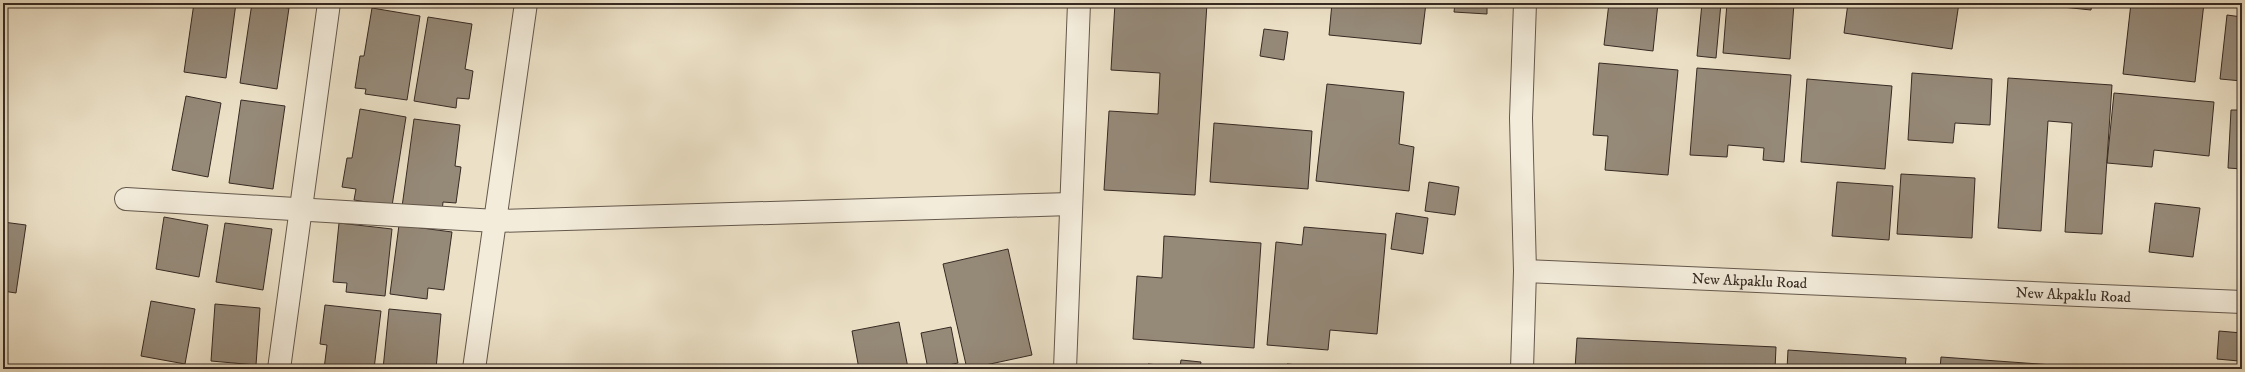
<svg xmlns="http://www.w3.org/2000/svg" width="2245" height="372" viewBox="0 0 2245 372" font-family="'IM FELL DW Pica',serif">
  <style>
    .building { fill: #958978; stroke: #362a23 }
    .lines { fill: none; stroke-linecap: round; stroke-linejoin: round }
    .minor-casing { stroke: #64584c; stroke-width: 24 }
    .minor { stroke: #f3ecdb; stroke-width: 22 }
    .labels { text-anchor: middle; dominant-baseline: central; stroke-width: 3; stroke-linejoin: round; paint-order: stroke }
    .street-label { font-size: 15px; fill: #362a23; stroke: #f3ecdb }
  </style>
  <rect width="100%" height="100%" fill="#ece1c7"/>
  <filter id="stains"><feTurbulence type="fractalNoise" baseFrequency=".005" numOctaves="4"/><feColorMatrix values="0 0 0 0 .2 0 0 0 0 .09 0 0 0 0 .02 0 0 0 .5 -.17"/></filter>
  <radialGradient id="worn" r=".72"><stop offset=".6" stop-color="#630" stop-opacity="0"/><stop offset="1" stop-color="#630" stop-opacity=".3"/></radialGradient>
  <!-- building -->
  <path class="building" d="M194,3H236L226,78L184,72Z
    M252,3L289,8L277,89L240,83Z
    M1115,3H1207L1195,195L1104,190L1109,111L1158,114L1160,73L1111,70Z
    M1332,3H1426L1421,44L1329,35Z
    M1455,3H1487V14L1454,12Z
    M1609,3H1658L1653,51L1604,45Z
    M1702,3H1721L1716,58L1697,56Z
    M1727,3H1794L1790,59L1723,53Z
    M1848,3H1959L1952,49L1844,33Z
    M2024,3H2092L2091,10Z
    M2131,3H2204L2195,82L2123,74Z
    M372,8L420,16L407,100L365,94L366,89L355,88L360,56H364Z
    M2227,15L2242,17V81L2220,79Z
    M428,17L472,24L465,69L473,71L469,99L457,98L456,108L414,101Z
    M1264,29L1288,32L1284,60L1260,56Z
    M1599,63L1678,70L1668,175L1605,170L1608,136L1593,135Z
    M1697,68L1791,75L1784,162L1763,160L1764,148L1728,145L1727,157L1690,155Z
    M1912,73L1992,79L1990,125L1955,123L1953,143L1908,140Z
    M2008,78L2112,85L2102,234L2065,232L2072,123L2048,121L2041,231L1998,228Z
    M1807,79L1892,86L1885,169L1801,162Z
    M1327,84L1404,92L1399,144L1414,147L1409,191L1316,181Z
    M2114,93L2214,102L2209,156L2154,150L2152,167L2107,163Z
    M186,96L221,103L208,177L172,170Z
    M241,100L285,106L273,189L229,183Z
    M360,109L406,117L392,206L354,200L356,189L342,187L347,158H352Z
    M2231,110H2242V169L2228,168Z
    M414,119L460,125L455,166L461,167L456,203L443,202L442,212L402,207Z
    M1214,123L1312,131L1308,189L1210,182Z
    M1901,174L1975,178L1972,238L1897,234Z
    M1429,182L1459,187L1455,215L1425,211Z
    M1837,182L1893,186L1889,240L1832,236Z
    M2155,203L2200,208L2193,257L2149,252Z
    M1396,213L1428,218L1423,254L1391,249Z
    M164,217L208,225L199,277L156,269Z
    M3,222L26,225L16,293L3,291Z
    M225,223L272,229L263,290L216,282Z
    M339,223L392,229L385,296L346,292L347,283L333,282Z
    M399,225L452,232L444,290L428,288L427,299L390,294Z
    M1304,227L1386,234L1377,334L1330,330L1328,350L1267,345L1276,242L1302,245Z
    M1164,236L1261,243L1254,348L1133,339L1137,276L1162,278Z
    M1008,249L1032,355L967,369L943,264Z
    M151,301L195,309L185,364L141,356Z
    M215,304L260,308L256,365L211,361Z
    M325,305L381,311L374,369H324L327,345L320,344Z
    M389,309L441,314L436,369H383Z
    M899,322L908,368L859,369L852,331Z
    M951,327L958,363L928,369L921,333Z
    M2219,331L2242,333L2239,361L2217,359Z
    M1577,338L1776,347L1775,369H1575Z
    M1788,350L1906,358L1905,369H1787Z
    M1941,357L2053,365V369H1940Z
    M1181,360L1201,362L1200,367L1215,369H1147L1148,364L1180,367Z
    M1287,364L1345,369H1287Z"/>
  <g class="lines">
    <defs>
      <g id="minor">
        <path id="s1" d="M1525,3L1521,118L1525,271L2242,302"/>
        <path d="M126,199L496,221L1071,204"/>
        <path d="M279,369L329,3"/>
        <path d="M474,369L526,3"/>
        <path d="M1065,369L1079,3"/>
        <path d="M1522,369L1525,271"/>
      </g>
    </defs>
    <!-- minor casing -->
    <use href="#minor" class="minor-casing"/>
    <!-- minor -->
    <use href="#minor" class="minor"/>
  </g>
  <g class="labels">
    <!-- street labels -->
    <g class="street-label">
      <text stroke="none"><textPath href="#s1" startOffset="493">New Akpaklu Road</textPath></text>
      <text stroke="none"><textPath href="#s1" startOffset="817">New Akpaklu Road</textPath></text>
    </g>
  </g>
  <!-- margin -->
  <rect width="2245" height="372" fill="none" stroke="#ece1c7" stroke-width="16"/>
  <rect x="4" y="4" width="2237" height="364" fill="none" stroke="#362a23" stroke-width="2"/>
  <rect x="8" y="8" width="2229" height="356" fill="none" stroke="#362a23"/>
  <rect width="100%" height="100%" filter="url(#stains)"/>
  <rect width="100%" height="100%" fill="url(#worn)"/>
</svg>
